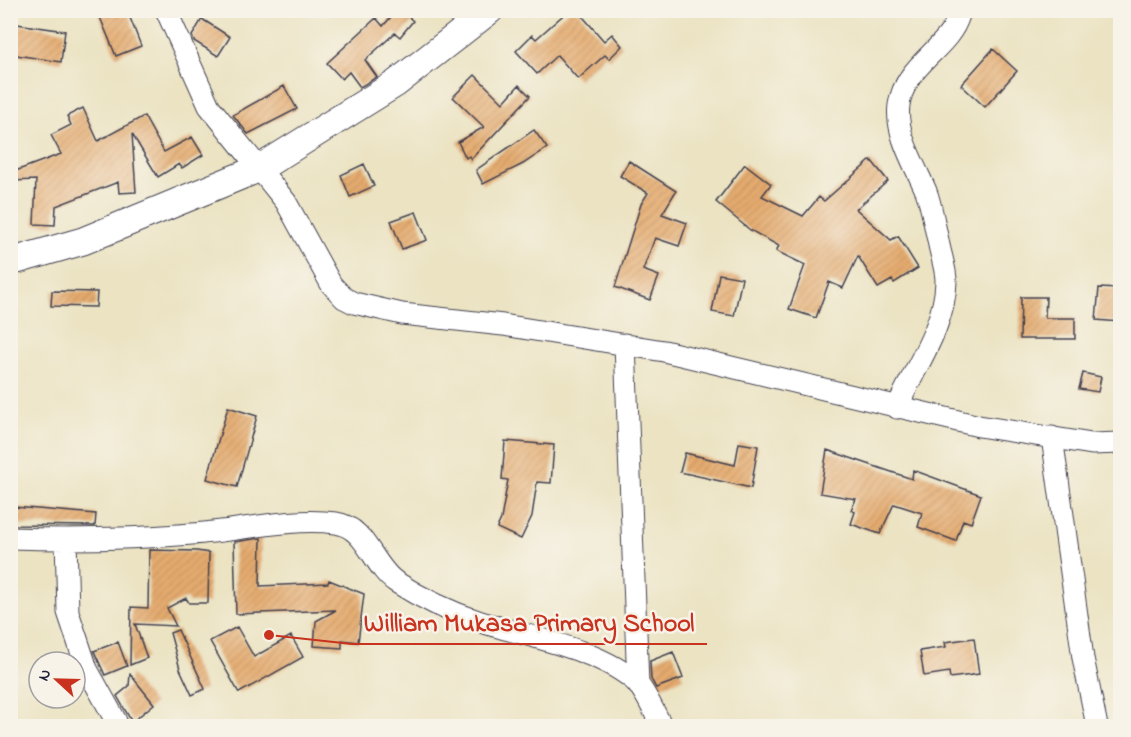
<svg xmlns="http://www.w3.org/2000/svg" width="1131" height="737" viewBox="0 0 1131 737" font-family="'Indie Flower',sans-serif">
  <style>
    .building { fill: url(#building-hatch) }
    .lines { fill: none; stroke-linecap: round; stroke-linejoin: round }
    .minor-casing { stroke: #403f4f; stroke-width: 23 }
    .major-casing { stroke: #403f4f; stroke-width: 29 }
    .minor { stroke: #fff; stroke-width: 21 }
    .major { stroke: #fff; stroke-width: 27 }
    .leader { fill: none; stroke: #c8321e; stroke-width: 2 }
    .callout-dot { fill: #c8321e; stroke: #f7f3e8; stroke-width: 2 }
    .callout-label { font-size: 26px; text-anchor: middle; font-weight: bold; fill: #c8321e; stroke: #f7f3e8; stroke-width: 5; stroke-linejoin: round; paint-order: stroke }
  </style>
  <defs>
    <pattern id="building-hatch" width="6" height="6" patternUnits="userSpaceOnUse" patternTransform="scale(1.5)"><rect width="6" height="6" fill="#e5ab6e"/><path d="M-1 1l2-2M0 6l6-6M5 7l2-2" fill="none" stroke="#c49360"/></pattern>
  </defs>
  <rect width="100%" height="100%" fill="#f7f3e8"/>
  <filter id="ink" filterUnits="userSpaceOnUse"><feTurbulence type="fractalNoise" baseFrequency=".0167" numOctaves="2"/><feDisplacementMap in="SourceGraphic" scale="12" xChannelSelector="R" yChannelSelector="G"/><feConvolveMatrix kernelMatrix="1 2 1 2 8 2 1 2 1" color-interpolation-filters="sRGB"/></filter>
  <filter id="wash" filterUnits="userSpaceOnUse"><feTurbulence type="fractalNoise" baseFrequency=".008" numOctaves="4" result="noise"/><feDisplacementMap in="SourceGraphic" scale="24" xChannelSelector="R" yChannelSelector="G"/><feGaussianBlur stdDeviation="1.35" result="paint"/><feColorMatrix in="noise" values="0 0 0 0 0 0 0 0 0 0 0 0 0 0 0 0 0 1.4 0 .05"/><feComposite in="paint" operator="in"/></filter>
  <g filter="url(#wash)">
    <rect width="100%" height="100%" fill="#ebe3c2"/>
    <g id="blocks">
      <!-- building -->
      <path class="building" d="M97,10H127L141,46L116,56Z
        M397,10H401L413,21L400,37L395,33L365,60L377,77L360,87L349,72L342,79L327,63L376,18L383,26Z
        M569,10H577L604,41L612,34L622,46L609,59L605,55L578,79L557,55L537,74L516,51L532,35L536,39Z
        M202,19L230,37L218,56L194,41L192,36Z
        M10,23L65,31L61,62L10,54Z
        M993,49L1017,71L985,107L961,85Z
        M475,75L503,103L519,85L530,96L471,159L469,156L466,158L458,142L484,127L453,97Z
        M284,86L297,109L248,134L233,115Z
        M83,108L98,141L144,116L164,152L192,137L203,155L182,168L179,164L158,177L132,134L136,192L119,193L118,182L56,206L55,225L34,224L36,180L10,181V173L61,154L51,135L71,125L67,116Z
        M534,130L547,148L523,164L483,184L476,170Z
        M871,160L888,181L856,209L891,240L898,236L918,268L894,283L892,280L878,288L858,256L843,288L829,282L816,318L789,309L805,265L776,251L779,246L750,230L716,202L745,164L771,184L762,196L803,216L819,197L824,201Z
        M629,161L676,191L662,214L687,223L679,246L655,238L643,270L659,276L650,300L615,287L641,204L648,193L620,176Z
        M364,164L374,186L350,197L341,175Z
        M416,212L427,240L402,249L391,221Z
        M719,274L742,278L734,316L712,312Z
        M1099,288L1120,289V322L1096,320Z
        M52,291L97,292L96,307L51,306Z
        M1021,297H1046L1045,318H1075V339H1020Z
        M1083,373L1101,377L1098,392L1079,389Z
        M228,407L257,416L237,487L207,479Z
        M505,441L554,445L551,483L537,482L532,516L521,539L497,528L501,519L508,480L502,479Z
        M739,443L758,446L751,488L680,472L685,453L735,465Z
        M827,450L912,479L913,470L981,495L971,523L963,520L956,541L918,527L922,513L894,504L880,534L851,524L855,512L851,510L856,499L820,493Z
        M14,507L96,514L95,526L13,525Z
        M261,538L260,586L328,583L329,580L364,594L358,642L342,640V648L314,646L316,621L336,610L236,614L234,542Z
        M149,550L197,551L209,553L208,603H189L186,598L167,608L176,626L135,624L147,658L130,665L131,607L148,608Z
        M237,627L254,657L291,636L303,657L239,693L210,641Z
        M178,630L205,689L192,695L180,669L170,633Z
        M974,638L979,674L950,678L949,672L924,676L920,651L946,647L945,642Z
        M118,642L127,666L105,675L94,651Z
        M673,652L683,678L656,688L651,679L650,661Z
        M130,674L154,704L132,722L117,696L129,686Z"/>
    </g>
  </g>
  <g filter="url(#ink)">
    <use href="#blocks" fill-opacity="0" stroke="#403f4f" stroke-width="1.5"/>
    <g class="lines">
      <defs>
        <path id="minor" d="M166,10L209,106L286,202L331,284L344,298L354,303L402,314L503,325L664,351L979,426L1092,444L1120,443
          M625,344L638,685
          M897,408C915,366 945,327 946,281C946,268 940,253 938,240C934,224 932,207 926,191C915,165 895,134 899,105C905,64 949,49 959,15L957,10
          M1052,437L1083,658L1097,726
          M10,538C71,540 131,539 192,534C239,531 289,517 336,523C366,527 373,567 396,582C421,598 450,612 478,621C524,636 601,649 637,683C647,694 654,713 662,726
          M66,540L68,612L87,669L116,721L115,726"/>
        <path id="major" d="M10,262L83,241L260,168L395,84L490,10"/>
      </defs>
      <!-- minor casing -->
      <use href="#minor" class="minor-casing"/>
      <!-- major casing -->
      <use href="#major" class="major-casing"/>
      <!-- minor -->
      <use href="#minor" class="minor"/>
      <!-- major -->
      <use href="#major" class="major"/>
    </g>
  </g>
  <!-- callouts -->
  <path class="leader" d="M269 635L352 644H707"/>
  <circle class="callout-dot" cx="269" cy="635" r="6"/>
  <g class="callout-label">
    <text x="529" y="631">William Mukasa Primary School</text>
  </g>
  <!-- margin -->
  <rect width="1131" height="737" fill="none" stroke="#f7f3e8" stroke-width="36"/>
  <!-- north arrow -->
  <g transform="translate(57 680) rotate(292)"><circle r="28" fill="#f7f3e8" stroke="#a29fa3" stroke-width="1.5"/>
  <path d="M0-4.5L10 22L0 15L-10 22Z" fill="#c8321e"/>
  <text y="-9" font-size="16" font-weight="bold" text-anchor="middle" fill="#22223b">N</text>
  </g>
</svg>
